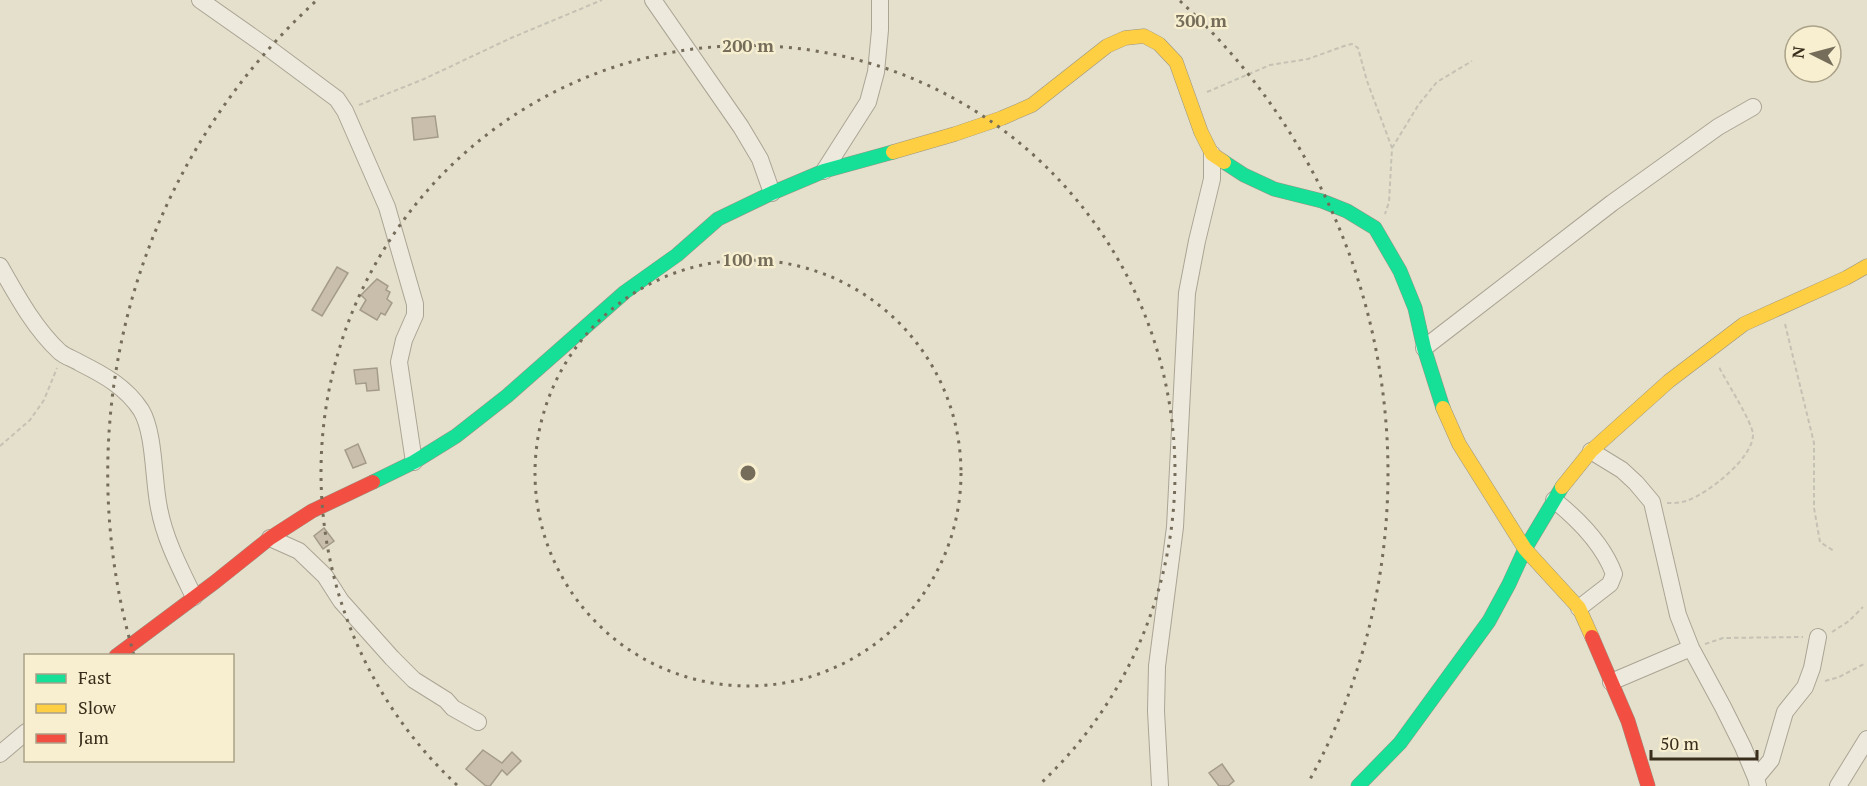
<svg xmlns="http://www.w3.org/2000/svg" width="1867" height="786" viewBox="0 0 1867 786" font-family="'PT Serif',serif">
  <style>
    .building { fill: #c9beac; stroke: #a59b8a; stroke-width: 1.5 }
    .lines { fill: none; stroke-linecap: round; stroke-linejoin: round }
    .street-casing { stroke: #aaa495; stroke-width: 18 }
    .fast-casing { stroke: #9a9485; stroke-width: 15 }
    .slow-casing { stroke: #9a9485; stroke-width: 15 }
    .jam-casing { stroke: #9a9485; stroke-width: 15 }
    .path { stroke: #c5c1b4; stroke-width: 2; stroke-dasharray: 4.5 3; stroke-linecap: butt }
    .street { stroke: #ede9dd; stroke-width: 16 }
    .fast { stroke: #16e098; stroke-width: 14 }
    .slow { stroke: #ffcf43; stroke-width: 14 }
    .jam { stroke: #f24e42; stroke-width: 14 }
    .ring { fill: none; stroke: #756c59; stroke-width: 3; stroke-dasharray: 3 6 }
    .centre { fill: #756c59; stroke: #f7efd0; stroke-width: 3 }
    .ring-label { font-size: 18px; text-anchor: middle; font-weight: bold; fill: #756c59; stroke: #f7efd0; stroke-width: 4.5; stroke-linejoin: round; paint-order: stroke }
  </style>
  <rect width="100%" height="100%" fill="#e5e0cb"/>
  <!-- building -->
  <path class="building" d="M435,116L438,137L414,140L412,118Z
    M337,267L348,273L322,316L312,310Z
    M377,279L388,286L386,290L390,292L387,299L392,303L385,315L381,313L377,320L360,310L366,300L361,295Z
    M377,368L379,390L367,391L366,383L356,384L354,370Z
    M358,444L366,463L353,468L345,450Z
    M324,528L334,541L323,549L314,536Z
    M483,750L502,763L512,752L521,761L507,775L502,770L490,786H486L466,769Z
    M1222,764L1234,781L1228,786H1219L1209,773Z"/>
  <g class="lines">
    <defs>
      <path id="street" d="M200,0L267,47L337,99L345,111L387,207L415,304V315L404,340L399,362L414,462
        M653,0L741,127L760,159L772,193
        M824,171L868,102L876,72L880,30V0
        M0,266C17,296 35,329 60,352C66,357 74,359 80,363C104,375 126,387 141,410C155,433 153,480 159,508C165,540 180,568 194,597
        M1424,348L1612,203L1718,127L1753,107
        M1591,451L1622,470L1636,483L1652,502L1678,615L1691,648L1723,707L1743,747L1756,778L1758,786
        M1554,500C1579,520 1603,544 1614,574L1610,584L1579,608
        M270,538L299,551L325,576L341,601L392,658L414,680L446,700L453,708L478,722
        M1611,682L1691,648
        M0,754L26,732
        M1756,778L1771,760L1785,712L1805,687L1812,668L1818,637
        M1160,786L1156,711L1157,666L1175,527L1187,293L1197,241L1212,179V154
        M1838,786L1867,739"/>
      <path id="fast" d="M1224,162L1244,175L1274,189L1322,201L1347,211L1375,228L1400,271L1415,308L1424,348L1443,408
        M373,482L414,462L456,436L507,396L625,292L677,255L718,219L772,193L824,171L893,152
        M1358,786L1400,743L1489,621L1509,584L1525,549L1562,487"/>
      <path id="slow" d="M893,152L955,134L1002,118L1032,105L1107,46L1125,38L1144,36L1159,44L1176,62L1201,132L1212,154L1224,162
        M1443,408L1459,444L1525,549L1579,608L1592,637
        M1562,487L1591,451L1669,381L1744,324L1846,278L1867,266"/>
      <path id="jam" d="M1592,637L1628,721L1648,786
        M116,656L215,582L270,538L312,511L373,482"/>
    </defs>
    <!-- street casing -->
    <use href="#street" class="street-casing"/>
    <!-- fast casing -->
    <use href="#fast" class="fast-casing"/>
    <!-- slow casing -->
    <use href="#slow" class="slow-casing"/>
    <!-- jam casing -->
    <use href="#jam" class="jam-casing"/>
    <!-- path -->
    <path class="path" d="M1207,92L1270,65L1308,59L1347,45L1352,44L1358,48L1367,81L1392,148L1389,202L1385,214
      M359,105L424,79L511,38L602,0
      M1392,148L1419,104L1437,82L1472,61
      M1785,324L1814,443V508L1820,542L1834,551
      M0,446L30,420L44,400L57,368
      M1667,503C1673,503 1680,503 1686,501C1706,495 1754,458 1753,434C1752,422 1726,381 1719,367
      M1832,632L1849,621L1863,607
      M1705,644L1723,638L1803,637
      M1825,681L1839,677L1864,664"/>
    <!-- street -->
    <use href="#street" class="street"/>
    <!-- fast -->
    <use href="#fast" class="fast"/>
    <!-- slow -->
    <use href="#slow" class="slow"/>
    <!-- jam -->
    <use href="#jam" class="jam"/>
  </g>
  <!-- distance rings -->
  <g class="ring">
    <circle cx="748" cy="473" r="213"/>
    <path d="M457 785A427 427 0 1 1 1039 785"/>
    <path d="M134 655A640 640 0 0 1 316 1M1180 1A640 640 0 0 1 1308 783"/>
  </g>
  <circle cx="748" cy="473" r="9" class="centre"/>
  <g class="ring-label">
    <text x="1201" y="27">300 m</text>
    <text x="748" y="52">200 m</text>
    <text x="748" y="266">100 m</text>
  </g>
  <!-- legend -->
  <rect x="24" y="654" width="210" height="108" fill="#f7efd0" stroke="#aba188" stroke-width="1.5"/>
  <rect x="36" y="674" width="30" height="9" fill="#16e098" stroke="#aba188" stroke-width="1.5"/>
  <text x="78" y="684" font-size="18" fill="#392d1c">Fast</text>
  <rect x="36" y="704" width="30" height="9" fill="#ffcf43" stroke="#aba188" stroke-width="1.5"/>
  <text x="78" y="714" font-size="18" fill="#392d1c">Slow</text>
  <rect x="36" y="734" width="30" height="9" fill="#f24e42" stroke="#aba188" stroke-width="1.5"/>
  <text x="78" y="744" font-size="18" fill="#392d1c">Jam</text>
  <!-- north arrow -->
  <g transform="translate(1813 54) rotate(276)"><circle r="28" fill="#f7efd0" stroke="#aba188" stroke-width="1.5"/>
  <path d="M0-4.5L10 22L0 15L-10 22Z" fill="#756c59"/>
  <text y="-9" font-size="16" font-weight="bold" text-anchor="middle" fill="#392d1c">N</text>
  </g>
  <!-- scale -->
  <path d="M1651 750v9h106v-9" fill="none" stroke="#392d1c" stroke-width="3"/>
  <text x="1660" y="750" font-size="18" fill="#392d1c" stroke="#f7efd0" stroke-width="4.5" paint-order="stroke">50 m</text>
</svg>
